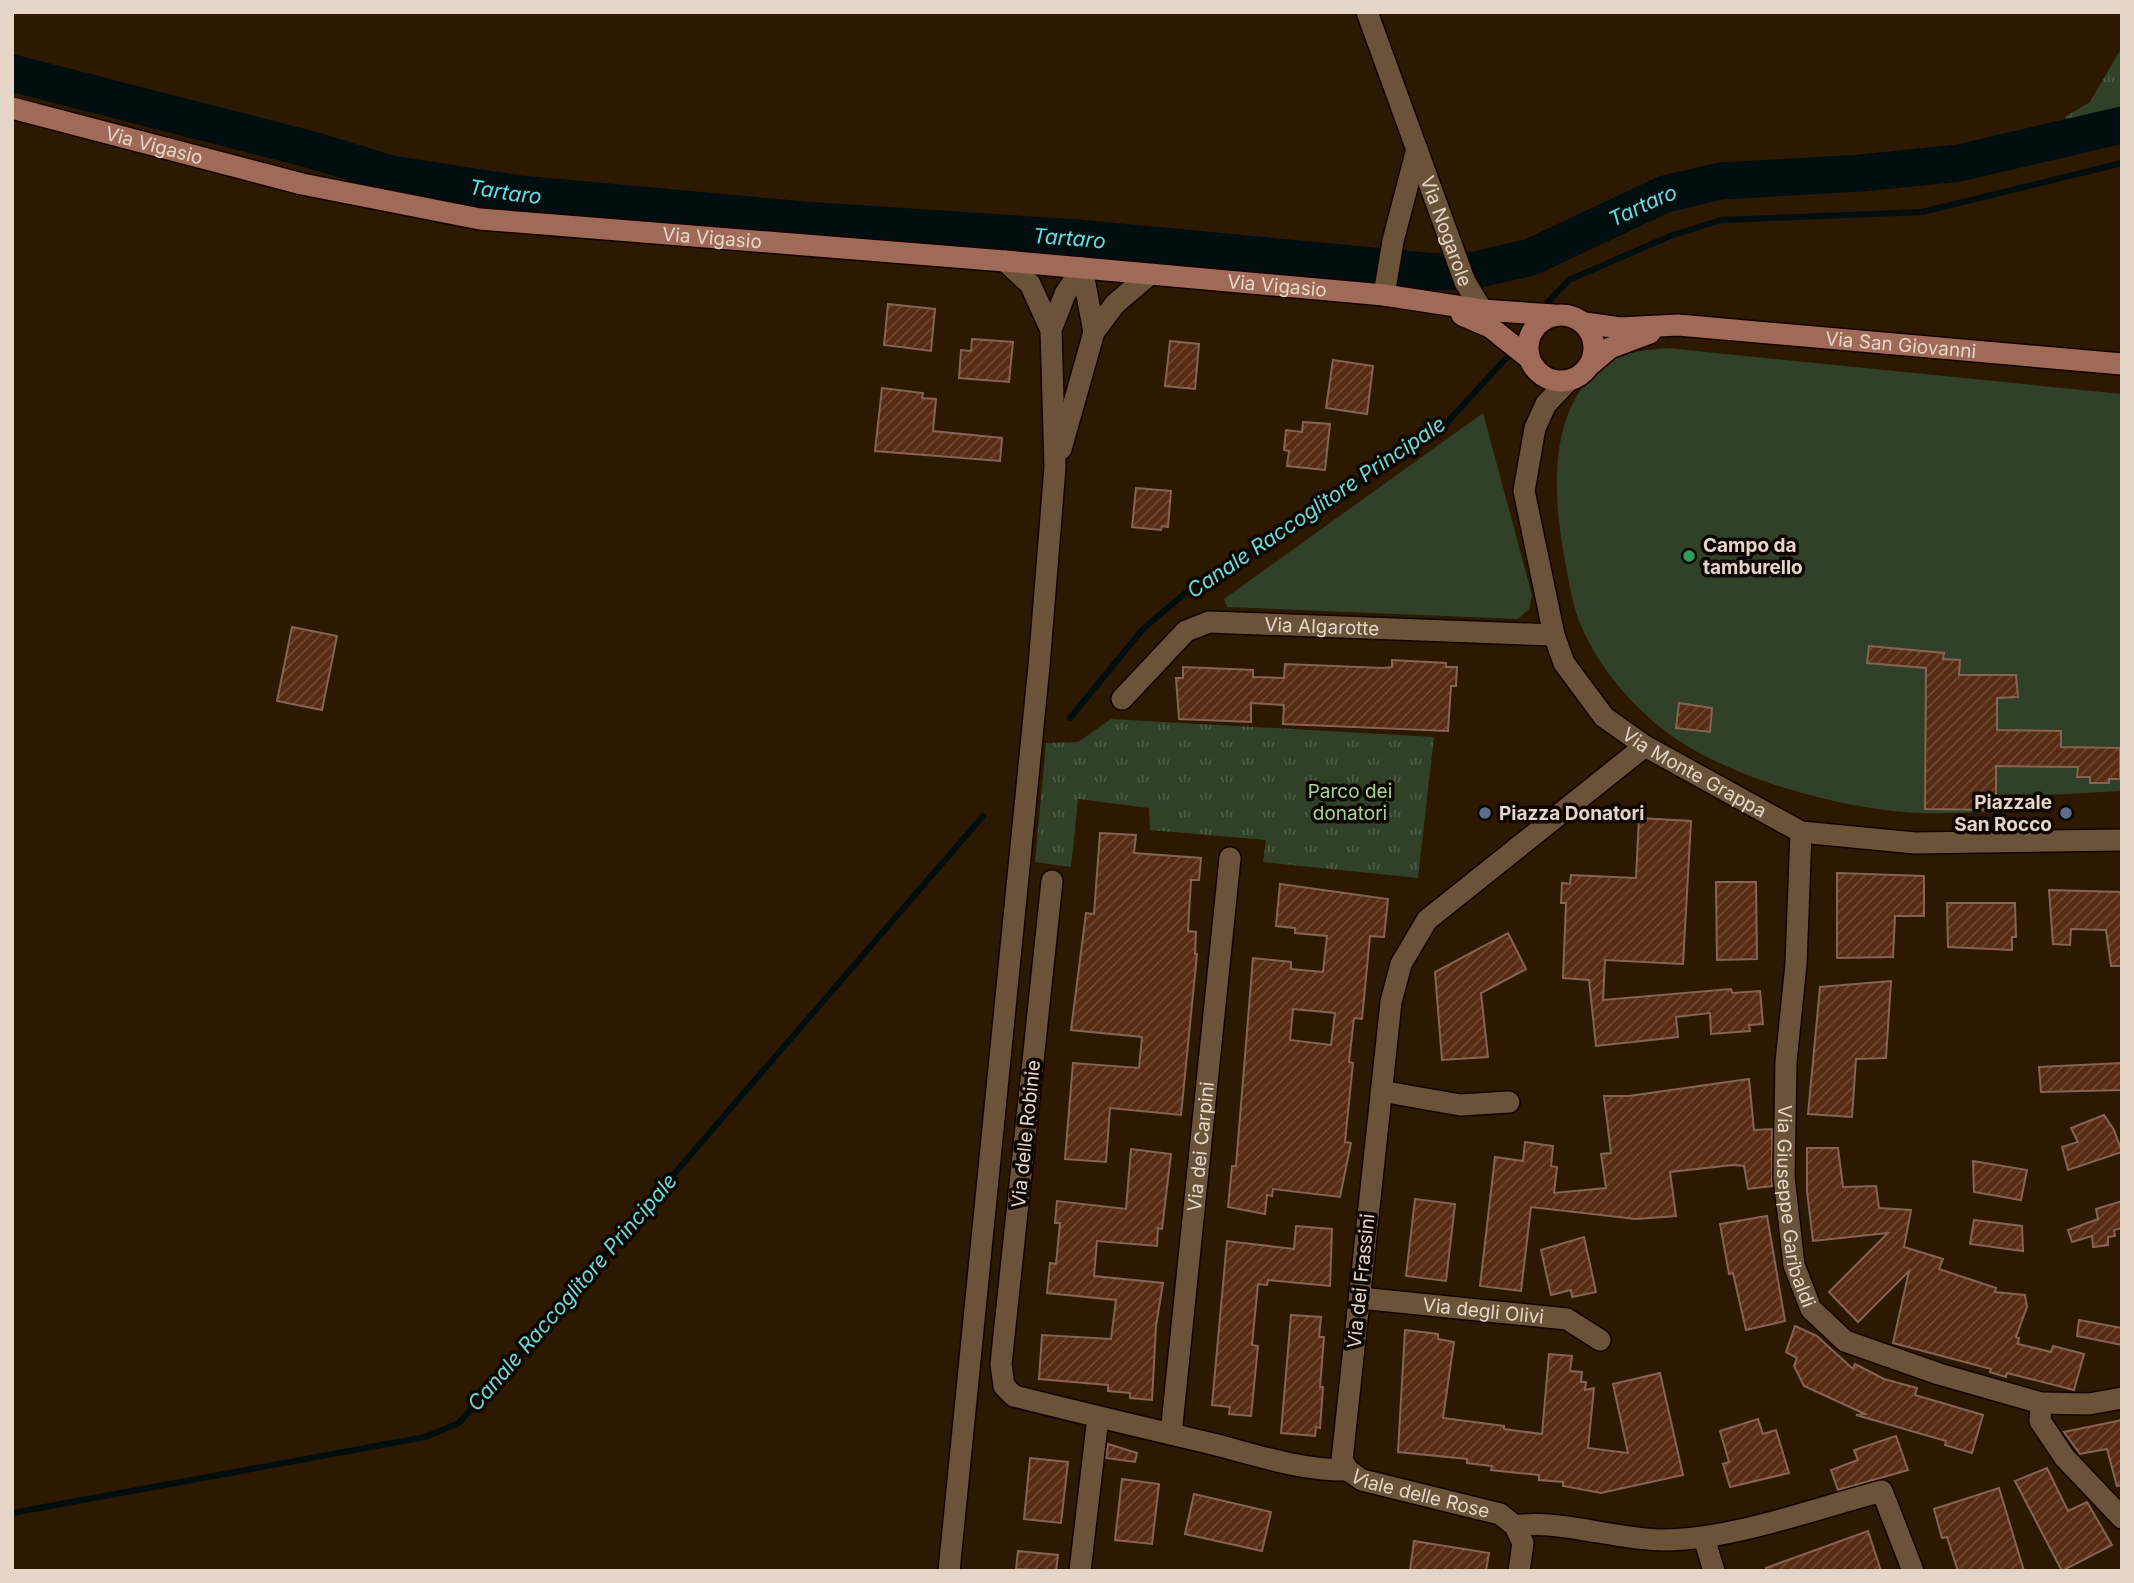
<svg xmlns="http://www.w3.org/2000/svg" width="2134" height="1583" viewBox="0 0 2134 1583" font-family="Inter,sans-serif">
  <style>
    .green { fill: #304128 }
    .park { fill: url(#park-tufts) }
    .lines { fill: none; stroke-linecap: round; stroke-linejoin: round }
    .stream { stroke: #000e0f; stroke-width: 6 }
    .river { stroke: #000e0f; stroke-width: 37 }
    .building { fill: url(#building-hatch); stroke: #856454; stroke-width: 2; fill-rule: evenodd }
    .minor-casing { stroke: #140300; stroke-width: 24 }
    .major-casing { stroke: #140300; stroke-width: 24 }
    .minor { stroke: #6b533a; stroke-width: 21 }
    .major { stroke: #9f6a57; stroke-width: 21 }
    .leisure-dot { fill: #2e9e5b; stroke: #0e0601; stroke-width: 2.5 }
    .service-dot { fill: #5c6f8a; stroke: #0e0601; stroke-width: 2.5 }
    .labels { text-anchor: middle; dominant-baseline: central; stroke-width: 7; stroke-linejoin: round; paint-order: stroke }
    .street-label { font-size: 19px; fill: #e5d6c8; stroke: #0e0601 }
    .poi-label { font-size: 19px; font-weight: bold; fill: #e5d6c8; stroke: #0e0601; text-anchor: start }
    .park-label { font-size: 19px; fill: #a6d693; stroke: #0e0601 }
    .water-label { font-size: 21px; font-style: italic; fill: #69dade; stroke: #0e0601 }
  </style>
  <defs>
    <pattern id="park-tufts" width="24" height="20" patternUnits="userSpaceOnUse" patternTransform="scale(1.75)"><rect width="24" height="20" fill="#304128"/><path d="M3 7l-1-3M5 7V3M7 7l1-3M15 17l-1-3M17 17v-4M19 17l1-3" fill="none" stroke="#4e5c46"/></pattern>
    <pattern id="building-hatch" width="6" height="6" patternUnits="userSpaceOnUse" patternTransform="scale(1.75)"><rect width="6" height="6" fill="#572c13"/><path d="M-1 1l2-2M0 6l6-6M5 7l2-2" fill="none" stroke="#6f4a34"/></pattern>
  </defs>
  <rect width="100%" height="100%" fill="#2d1801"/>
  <!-- green -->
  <path class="green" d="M1667,348L2122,394V791L2011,797L1999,812C1968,812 1935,815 1903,812C1831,806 1728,777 1669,734C1633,707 1600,669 1582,628C1573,608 1569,583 1565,561C1553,497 1545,402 1611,361C1627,351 1648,350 1667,348Z
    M1483,413L1532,595L1529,609L1518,619L1227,607L1224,599Z"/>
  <!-- park -->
  <path class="park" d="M2122,47V111L2069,124L2065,117L2090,102Z
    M1111,719L1434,737L1418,878L1263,862L1266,840L1150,830L1149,808L1078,799L1071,867L1035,862L1046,743L1078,742Z"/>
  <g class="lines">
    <!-- stream -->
    <path class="stream" d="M1541,309L1569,280L1670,236L1721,220L1922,212L2122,163
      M1070,718L1143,629L1189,590L1441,429L1509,355L1532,319
      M12,1513L425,1437L459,1423L983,816"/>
    <!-- river -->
    <path class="river" id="s1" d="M12,73L312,150L391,174L520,194L804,220L1077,238L1437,272L1475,270L1531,257L1665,194L1720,181L1861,173L1959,163L2122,125"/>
  </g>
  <!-- building -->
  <path class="building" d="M888,304L935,309L931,351L884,345Z
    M972,339L1013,342L1009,382L959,378L961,350L971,351Z
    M1170,341L1199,344L1195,389L1165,386Z
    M1333,360L1373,366L1367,414L1326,408Z
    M882,388L923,393L922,398L936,399L933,431L1002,438L1000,461L875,451Z
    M1303,422L1330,424L1325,470L1287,466L1289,451L1284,450L1286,430L1302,432Z
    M1136,488L1171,491L1168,527L1162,526L1161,530L1132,527Z
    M292,627L337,636L322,710L277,701Z
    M1869,646L1944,653L1943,659L1960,660L1959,675H2016L2018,697L1997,698V730L2061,731V747L2120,748V779H2109V783H2090V777H2077L2078,767L1996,766V810L1925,809L1926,668L1867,663Z
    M1392,660L1446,663V667H1457L1456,686H1451L1448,731L1283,724L1284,705L1251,703V722L1179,719L1176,678H1183V667L1253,670V677L1284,678L1285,664L1383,668L1392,667Z
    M1679,703L1712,708L1710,732L1676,728Z
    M1639,818L1691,821L1683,964L1605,960L1603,1000L1731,989L1732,993L1760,991L1763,1024L1749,1025L1750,1031L1711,1034L1710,1013L1676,1017L1678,1037L1596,1046L1589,980L1563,978L1566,903H1561L1562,883L1570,884L1571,875L1636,878Z
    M1100,833L1136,835L1134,853L1201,858L1199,880H1191L1188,931L1196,932L1195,954H1197L1181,1115L1110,1108L1106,1162L1065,1159L1073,1063L1139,1068L1142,1037L1071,1030L1086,913L1094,914Z
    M1837,873L1924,876V916H1895L1893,957L1837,958Z
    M1716,882H1756L1757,959L1717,960Z
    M1280,884L1388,899L1384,937L1370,936L1362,1019L1354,1018L1349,1062L1353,1063L1345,1142L1351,1143L1340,1197L1273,1189L1272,1196L1267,1195L1265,1214L1228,1207L1232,1166H1236L1253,958L1291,962V969L1323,972L1327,936L1295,933V928L1276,926ZM1293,1009L1335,1013L1331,1045L1290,1040Z
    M2049,890L2122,892V966H2111L2106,930L2071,929L2070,945L2053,944Z
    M1947,903H2015L2016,937H2012V950L1948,947Z
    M1508,933L1526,969L1481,993L1488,1057L1442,1060L1435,972Z
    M1891,981L1886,1058L1856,1059L1852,1117L1808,1114L1820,987Z
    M2122,1063V1090L2041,1092L2039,1067Z
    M1749,1079L1754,1130L1772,1129V1186L1748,1189L1744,1166L1733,1165L1670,1172L1676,1216L1636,1219L1531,1207L1521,1291L1480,1286L1495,1157L1523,1161L1525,1142L1553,1146L1551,1166L1557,1167L1554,1193L1606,1188L1601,1154L1611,1153L1604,1096H1629Z
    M2104,1115L2114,1130L2122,1152L2068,1170L2062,1147L2078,1142L2071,1128Z
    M1807,1148H1838L1843,1187L1876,1186L1879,1208L1911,1210L1904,1247L1943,1259L1939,1269L1996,1288L1995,1292L2025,1295L2027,1307L2016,1337L2019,1338L2018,1344L2051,1352L2053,1346L2084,1354L2074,1390L2007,1373L2006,1377L1990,1372L1991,1369L1893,1343L1909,1271L1858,1322L1829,1292L1888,1233L1813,1241L1807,1191Z
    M1131,1149L1171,1154L1162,1229L1158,1228L1157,1246L1097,1241L1094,1276L1163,1283L1156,1326L1152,1400L1130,1398V1393L1108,1391V1385L1039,1379L1042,1335L1111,1339L1116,1300L1047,1293L1050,1263L1056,1264L1060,1223H1055L1057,1201L1126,1209Z
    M1973,1161L2027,1170L2021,1200L1974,1192Z
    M1415,1199L1455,1204L1446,1281L1406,1276Z
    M2122,1201V1228L2114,1230L2115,1236L2108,1237V1245L2093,1247L2092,1236L2072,1242L2068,1230L2098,1219L2096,1209Z
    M1767,1216L1785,1321L1746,1330L1733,1273L1729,1274L1720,1224Z
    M1974,1220L2022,1226L2023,1251L1970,1244Z
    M1296,1226L1332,1229L1330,1286L1268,1280L1267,1285L1258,1284L1252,1345L1258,1346L1251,1416L1229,1414L1230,1407L1212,1405L1227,1241L1294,1249Z
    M1584,1237L1596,1292L1572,1297L1571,1290L1551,1295L1541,1250Z
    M1291,1315L1321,1317L1319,1337H1324L1320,1387H1323L1320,1428L1316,1427L1315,1436L1281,1433Z
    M2079,1320L2122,1328V1345L2077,1336Z
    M1795,1326L1817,1336L1853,1369L1855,1364L1884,1379L1917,1388L1915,1395L1983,1415L1972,1453L1945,1445L1946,1441L1856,1415L1865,1414L1804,1386L1794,1366L1797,1358L1786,1352Z
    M1405,1330L1438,1334V1339L1454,1342L1443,1418L1504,1426V1429L1542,1434L1549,1354L1572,1356L1570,1371L1582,1372L1581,1382H1586L1585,1390L1594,1388L1588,1448L1628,1453L1613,1384L1660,1373L1683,1475L1601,1493L1563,1486V1482L1539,1480V1475L1491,1470L1492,1466L1467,1463V1459L1398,1452Z
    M1758,1419L1763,1434L1776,1430L1789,1473L1730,1487L1723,1464L1729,1462L1720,1431Z
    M2122,1420V1485L2117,1486L2107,1449L2080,1454L2064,1432Z
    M1896,1436L1908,1470L1838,1490L1831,1470L1858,1460L1854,1450Z
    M1108,1444L1137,1453L1135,1462L1106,1458Z
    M1030,1458L1068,1462L1061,1523L1024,1519Z
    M2047,1468L2068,1511L2087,1502L2112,1545L2062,1571L2015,1481Z
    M1122,1479L1159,1484L1152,1544L1115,1540Z
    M1999,1488L2024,1571H1958L1947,1537L1942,1538L1934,1509Z
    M1194,1494L1271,1512L1262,1551L1185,1534Z
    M1868,1531L1881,1571H1766V1568Z
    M1414,1541L1489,1553L1486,1571H1410Z
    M1018,1551L1058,1555L1056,1571L1016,1569Z"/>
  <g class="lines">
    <defs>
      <g id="minor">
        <path id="s2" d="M1367,12L1465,282L1482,310"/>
        <path d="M1082,268L1094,332"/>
        <path d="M1384,295L1393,241L1417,149"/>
        <path d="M1051,330L1065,294L1082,268"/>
        <path id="s3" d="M1569,380L1546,404L1535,428L1524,491L1554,635L1564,663L1604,717L1645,746L1801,832L1915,843L2122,840"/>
        <path d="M1061,449L1094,332L1115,304L1149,275"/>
        <path id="s4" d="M1122,699L1186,631L1209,622L1554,635"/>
        <path id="s5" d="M1645,746L1427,920L1401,964L1391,1002L1342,1460L1348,1470L1362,1480L1500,1514L1515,1526C1562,1519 1615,1540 1664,1540C1735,1539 1813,1509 1882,1491L1913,1571"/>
        <path id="s6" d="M1801,832L1796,964L1786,1062L1784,1177L1794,1265L1811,1309L1845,1341L1939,1374L2041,1403L2040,1421L2065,1458L2122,1518"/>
        <path d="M1052,881L1001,1364L1004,1386L1014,1396C1081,1413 1149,1429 1217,1445C1259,1456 1304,1471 1348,1470"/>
        <path d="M1381,1091L1460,1105L1509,1102"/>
        <path id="s7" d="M1360,1298L1567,1319L1600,1340"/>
        <path d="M2041,1403L2089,1404L2122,1398"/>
        <path id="s8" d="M1171,1434L1230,858"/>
        <path d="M1515,1526L1523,1543L1519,1571"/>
        <path d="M1704,1538L1714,1571"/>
        <path d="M949,1571L1039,666L1055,467L1051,330L1030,284L1005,261"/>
        <path d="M1080,1571L1098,1417"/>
      </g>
      <g id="major">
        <path id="s9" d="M12,108L302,184L480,219L1005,261L1384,295L1482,310L1554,315"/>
        <circle cx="1561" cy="348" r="33"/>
        <path d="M1462,315L1490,327L1529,358"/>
        <path id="s10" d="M1585,323L1620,328L1678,325L2122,364"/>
        <path d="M1591,364L1610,348L1650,333"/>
      </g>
    </defs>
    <!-- minor casing -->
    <use href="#minor" class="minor-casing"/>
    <!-- major casing -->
    <use href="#major" class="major-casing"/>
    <!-- minor -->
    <use href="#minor" class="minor"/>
    <!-- major -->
    <use href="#major" class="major"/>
  </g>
  <!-- markers -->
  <circle class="leisure-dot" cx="1689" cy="556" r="7"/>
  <g class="service-dot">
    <circle cx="1485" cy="813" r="7"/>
    <circle cx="2066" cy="813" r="7"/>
  </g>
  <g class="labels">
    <!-- street labels -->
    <g class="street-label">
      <text stroke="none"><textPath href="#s9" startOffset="147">Via Vigasio</textPath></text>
      <text stroke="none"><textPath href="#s2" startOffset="233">Via Nogarole</textPath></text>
      <text stroke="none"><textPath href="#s9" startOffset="714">Via Vigasio</textPath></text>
      <text stroke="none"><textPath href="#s9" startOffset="1281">Via Vigasio</textPath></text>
      <text stroke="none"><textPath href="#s10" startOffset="317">Via San Giovanni</textPath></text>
      <text stroke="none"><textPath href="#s4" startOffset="231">Via Algarotte</textPath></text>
      <text stroke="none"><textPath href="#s3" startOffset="474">Via Monte Grappa</textPath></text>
      <text transform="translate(1026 1134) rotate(-84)">Via delle Robinie</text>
      <text stroke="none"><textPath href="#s8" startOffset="289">Via dei Carpini</textPath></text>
      <text stroke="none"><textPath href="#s6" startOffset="376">Via Giuseppe Garibaldi</textPath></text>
      <text transform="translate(1361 1281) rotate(-84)">Via dei Frassini</text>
      <text stroke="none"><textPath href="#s7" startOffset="124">Via degli Olivi</textPath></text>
      <text stroke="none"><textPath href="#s5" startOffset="919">Viale delle Rose</textPath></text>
    </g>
    <!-- poi labels -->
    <g class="poi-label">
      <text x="1703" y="545">Campo da<tspan x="1703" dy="22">tamburello</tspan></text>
      <text x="2052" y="802" text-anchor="end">Piazzale<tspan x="2052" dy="22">San Rocco</tspan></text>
      <text x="1499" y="813">Piazza Donatori</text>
    </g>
    <!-- park labels -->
    <g class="park-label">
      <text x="1350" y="791">Parco dei<tspan x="1350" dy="22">donatori</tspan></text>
    </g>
    <!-- water labels -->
    <g class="water-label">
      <text stroke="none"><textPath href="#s1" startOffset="508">Tartaro</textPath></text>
      <text stroke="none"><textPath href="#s1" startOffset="1662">Tartaro</textPath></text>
      <text stroke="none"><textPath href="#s1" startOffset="1074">Tartaro</textPath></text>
      <text transform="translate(1316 507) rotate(-34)">Canale Raccoglitore Principale</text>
      <text transform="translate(572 1292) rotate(-49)">Canale Raccoglitore Principale</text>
    </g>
  </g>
  <!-- border -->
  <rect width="2134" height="1583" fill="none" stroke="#e5d6c8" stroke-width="28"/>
</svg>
